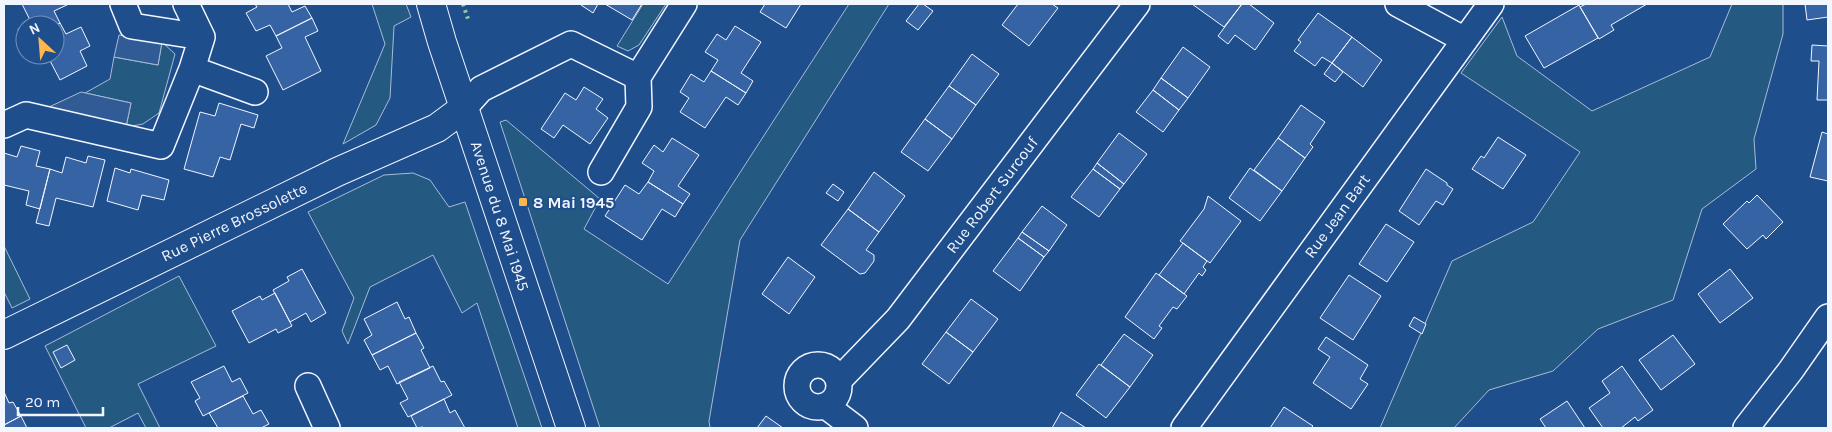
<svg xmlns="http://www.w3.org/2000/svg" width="1832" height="432" viewBox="0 0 1832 432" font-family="Karla,sans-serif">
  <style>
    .green { fill: #245a82; stroke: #a8bbd7 }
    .parking { fill: #305b95; stroke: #a8bbd7 }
    .building { fill: #3563a3; stroke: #f2f6ff }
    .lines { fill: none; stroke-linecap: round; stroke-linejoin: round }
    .minor-casing { stroke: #f2f6ff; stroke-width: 28 }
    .tertiary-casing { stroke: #f2f6ff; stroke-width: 30 }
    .minor { stroke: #1f4e8c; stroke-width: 25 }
    .tertiary { stroke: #1f4e8c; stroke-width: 28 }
    .hedge { stroke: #97c8a6; stroke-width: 4; stroke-dasharray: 2.5 4; stroke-linecap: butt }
    .poi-dot { fill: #ffb74d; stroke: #1f4e8c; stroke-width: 2 }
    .labels { text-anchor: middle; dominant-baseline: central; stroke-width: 4; stroke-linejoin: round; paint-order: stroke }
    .street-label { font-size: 16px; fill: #f2f6ff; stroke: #1f4e8c }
    .poi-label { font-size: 16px; font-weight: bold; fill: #f2f6ff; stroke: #1f4e8c; text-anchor: start }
  </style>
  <rect width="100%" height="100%" fill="#1f4e8c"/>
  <!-- green -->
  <path class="green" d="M372,4H406L411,17L394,26L390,98L376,125L343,144L385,44Z
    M643,4H666L639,45L628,51L617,46Z
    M849,4H889L740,240L709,421L710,428H600L500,122L506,120L600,199L584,229L668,284Z
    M1732,4H1783V34L1754,139L1756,169L1702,209L1673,300L1598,329L1553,371L1489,390L1454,428H1380L1452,261L1533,222L1580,152L1461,73L1502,17L1517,56L1592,111L1710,57Z
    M162,42L175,54L159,113L143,124L126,127L131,103L85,93L110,79L114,57L158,65Z
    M413,173L430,180L449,207L465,202L542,428H518L477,303L462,313L433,255L370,287L348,344L342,331L354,298L308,212L384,175Z
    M4,246L30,299L12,308L4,292Z
    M179,276L216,346L138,384L160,428H146L138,413L109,428H86L45,346Z"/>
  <!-- parking -->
  <path class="parking" d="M119,35L162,42L158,65L114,57Z
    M81,92L131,103L126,127L49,107Z"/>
  <!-- building -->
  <path class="building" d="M22,4H69L54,11L60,23L55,26L25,25L31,22Z
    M255,4H288L292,12L305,6L312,18L276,36L270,25L256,31L246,13L257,7Z
    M581,4H598L593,13L581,5Z
    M605,4H642L632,20Z
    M765,4H801L786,28L760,12Z
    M919,4H923L933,11L918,30L906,21Z
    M1018,4H1052L1058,8L1029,46L1002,25Z
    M1192,4H1242L1224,27Z
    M1242,4H1249L1274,23L1255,50L1235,35L1228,44L1218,36Z
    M1586,4H1647L1611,25L1614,30L1599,39L1580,7Z
    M1805,4H1828V17L1807,20Z
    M1579,5L1598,38L1544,68L1525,36Z
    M1318,13L1352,37L1332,63L1322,57L1315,66L1294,51L1301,42L1298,40Z
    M312,18L318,31L305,37L321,71L283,90L266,56L282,48L276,36Z
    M60,23L66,34L81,27L90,46L80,51L87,66L60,80L47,55H55V26Z
    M25,25V41L24,42L18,29Z
    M735,26L761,42L741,73L753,81L746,93L711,71L718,60L705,52L717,34L726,40Z
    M1352,37L1382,60L1363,87L1332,63Z
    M1812,45L1828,46V100H1817L1819,61H1811Z
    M1183,47L1210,67L1188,98L1161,78Z
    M972,54L999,74L976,105L949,86Z
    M1332,63L1343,72L1335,82L1324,74Z
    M711,71L746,93L738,105L726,97L705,128L680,112L689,98L680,92L691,74L704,82Z
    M1161,78L1188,98L1179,110L1153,90Z
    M949,86L976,105L952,139L925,119Z
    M584,87L603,99L596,109L608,118L590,144L563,125L554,138L541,129L565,93L576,100Z
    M1153,90L1179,110L1163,132L1136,112Z
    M219,103L258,115L254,128L241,124L230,160L220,157L213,177L184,169L200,112L215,116Z
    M1301,105L1325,122L1310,144L1313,147L1305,158L1278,138Z
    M925,119L952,139L928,171L901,152Z
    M1822,132L1828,134V181L1810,177Z
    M1119,133L1147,154L1124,184L1097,163Z
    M1498,137L1526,155L1503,189L1472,169L1481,156L1484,158Z
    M672,138L699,155L678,186L690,194L683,204L648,182L654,171L642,163L654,145L663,152Z
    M1278,138L1305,158L1282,191L1254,170Z
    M21,146L40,151L36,166L50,169L40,209L26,205L29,191L4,185V153L17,157Z
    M88,156L105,160L93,207L56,198L49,226L36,223L50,169L62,173L66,157L86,163Z
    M1097,163L1124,184L1120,189L1093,169Z
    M115,168L130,173L131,169L169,180L164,200L142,195L138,210L107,201Z
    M1250,168L1282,191L1260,221L1229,198Z
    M1093,169L1120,189L1099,217L1071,197Z
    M1426,169L1447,183V185L1453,189L1443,205L1436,201L1419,225L1399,211Z
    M874,172L905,196L879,232L848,209Z
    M648,182L683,204L675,217L662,209L642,240L605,216L625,185L639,194Z
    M833,184L844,192L838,201L826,193Z
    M1757,195L1783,222L1766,239L1763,235L1747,249L1723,224L1747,201L1749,203Z
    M1208,196L1241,221L1210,263L1180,241L1204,209Z
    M1042,206L1067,225L1049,251L1022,232Z
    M848,209L879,232L866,250L874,255V261L865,273L860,274L821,245Z
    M1386,224L1414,242L1387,282L1359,264Z
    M1022,232L1049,251L1044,257L1018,238Z
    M1018,238L1044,257L1020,291L993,271Z
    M1183,243L1207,261L1203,267L1206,270L1202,276L1199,273L1184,294L1159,275Z
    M788,257L815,277L789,314L762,294Z
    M302,269L326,313L311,322L306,313L290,322L273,290L289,281L287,277Z
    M1730,269L1753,298L1720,323L1698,294Z
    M1156,273L1187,296L1177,309L1173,307L1159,326L1162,328L1154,339L1125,317Z
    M1349,275L1381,296L1353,340L1320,318Z
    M275,293L292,326L278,333L276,329L249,343L232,311L260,296L262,300Z
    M971,299L998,319L973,352L946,332Z
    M397,302L405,319L409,317L416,333L372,355L364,340L372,335L364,319Z
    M1414,317L1426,324L1422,334L1409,326Z
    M946,332L973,352L949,384L922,364Z
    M416,333L424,348L421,350L430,368L397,384L388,366L380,370L372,355Z
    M1124,334L1153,355L1130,387L1101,365Z
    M1673,335L1695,364L1661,390L1639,360Z
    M1326,337L1368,365L1360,379L1368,384L1351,409L1313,383L1330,357L1318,349Z
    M67,345L75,360L61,368L53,352Z
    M1099,364L1130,387L1106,418L1076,395Z
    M224,366L232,382L240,378L248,393L203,416L195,401L200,398L191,382Z
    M433,366L441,382L444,381L452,395L408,417L400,403L408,399L399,382Z
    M1622,366L1653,410L1638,421L1635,417L1621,428H1603L1589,408L1610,393L1602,381Z
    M4,392L9,403L13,402L21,416L4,425Z
    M243,396L253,414L261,410L269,424L261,428H218L209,413Z
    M444,399L450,413L455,410L465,428H423V427L417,428L411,416Z
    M1567,401L1585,428H1546L1540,419Z
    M1284,407L1313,426L1311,428H1270Z
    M1061,412L1086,428H1052Z
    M21,416L27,428H4V425Z
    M766,416L783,428H757Z"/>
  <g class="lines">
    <defs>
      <path id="minor" d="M123,4L132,26L202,37
        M1398,4L1465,40
        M192,69L255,92
        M464,108L481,89L571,44L638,77L684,4
        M4,125L26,115L161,146L192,69L202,37L186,4
        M601,172L639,107L638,77
        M797 386a21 21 0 1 1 42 0a21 21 0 1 1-42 0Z
        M838,377L843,376L898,319L1137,4
        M308,386L327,428
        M826,406L855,428
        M1184,428L1491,4
        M1746,428L1791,370L1828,317"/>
      <path id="tertiary" d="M431,4L442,42L571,428
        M4,335L337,172L437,128L464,108"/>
    </defs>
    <!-- minor casing -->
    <use href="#minor" class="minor-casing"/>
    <!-- tertiary casing -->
    <use href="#tertiary" class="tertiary-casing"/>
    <!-- minor -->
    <use href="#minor" class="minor"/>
    <!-- tertiary -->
    <use href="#tertiary" class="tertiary"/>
    <!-- hedge -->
    <path class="hedge" d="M463,4L468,19"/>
  </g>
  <!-- markers -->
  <rect class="poi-dot" x="518" y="197" width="10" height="10" rx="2.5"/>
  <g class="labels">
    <!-- street labels -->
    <g class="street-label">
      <text transform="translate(992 195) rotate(-53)">Rue Robert Surcouf</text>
      <text transform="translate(500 216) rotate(72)">Avenue du 8 Mai 1945</text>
      <text transform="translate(1337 216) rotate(-54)">Rue Jean Bart</text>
      <text transform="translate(234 222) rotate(-26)">Rue Pierre Brossolette</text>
    </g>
    <!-- poi labels -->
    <g class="poi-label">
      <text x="533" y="202">8 Mai 1945</text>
    </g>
  </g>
  <!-- border -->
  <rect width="1832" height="432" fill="none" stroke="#f2f6ff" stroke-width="10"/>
  <!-- north arrow -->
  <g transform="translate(40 40) rotate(334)"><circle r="24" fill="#1f4e8c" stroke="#7391ba"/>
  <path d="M0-4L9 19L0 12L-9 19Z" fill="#ffb74d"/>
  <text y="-8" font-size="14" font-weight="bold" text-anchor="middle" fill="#f2f6ff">N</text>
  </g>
  <!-- scale -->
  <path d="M18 407v8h85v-8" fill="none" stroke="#f2f6ff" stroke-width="2.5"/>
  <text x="25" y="407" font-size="15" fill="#f2f6ff" stroke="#1f4e8c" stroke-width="4" paint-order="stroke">20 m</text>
</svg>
